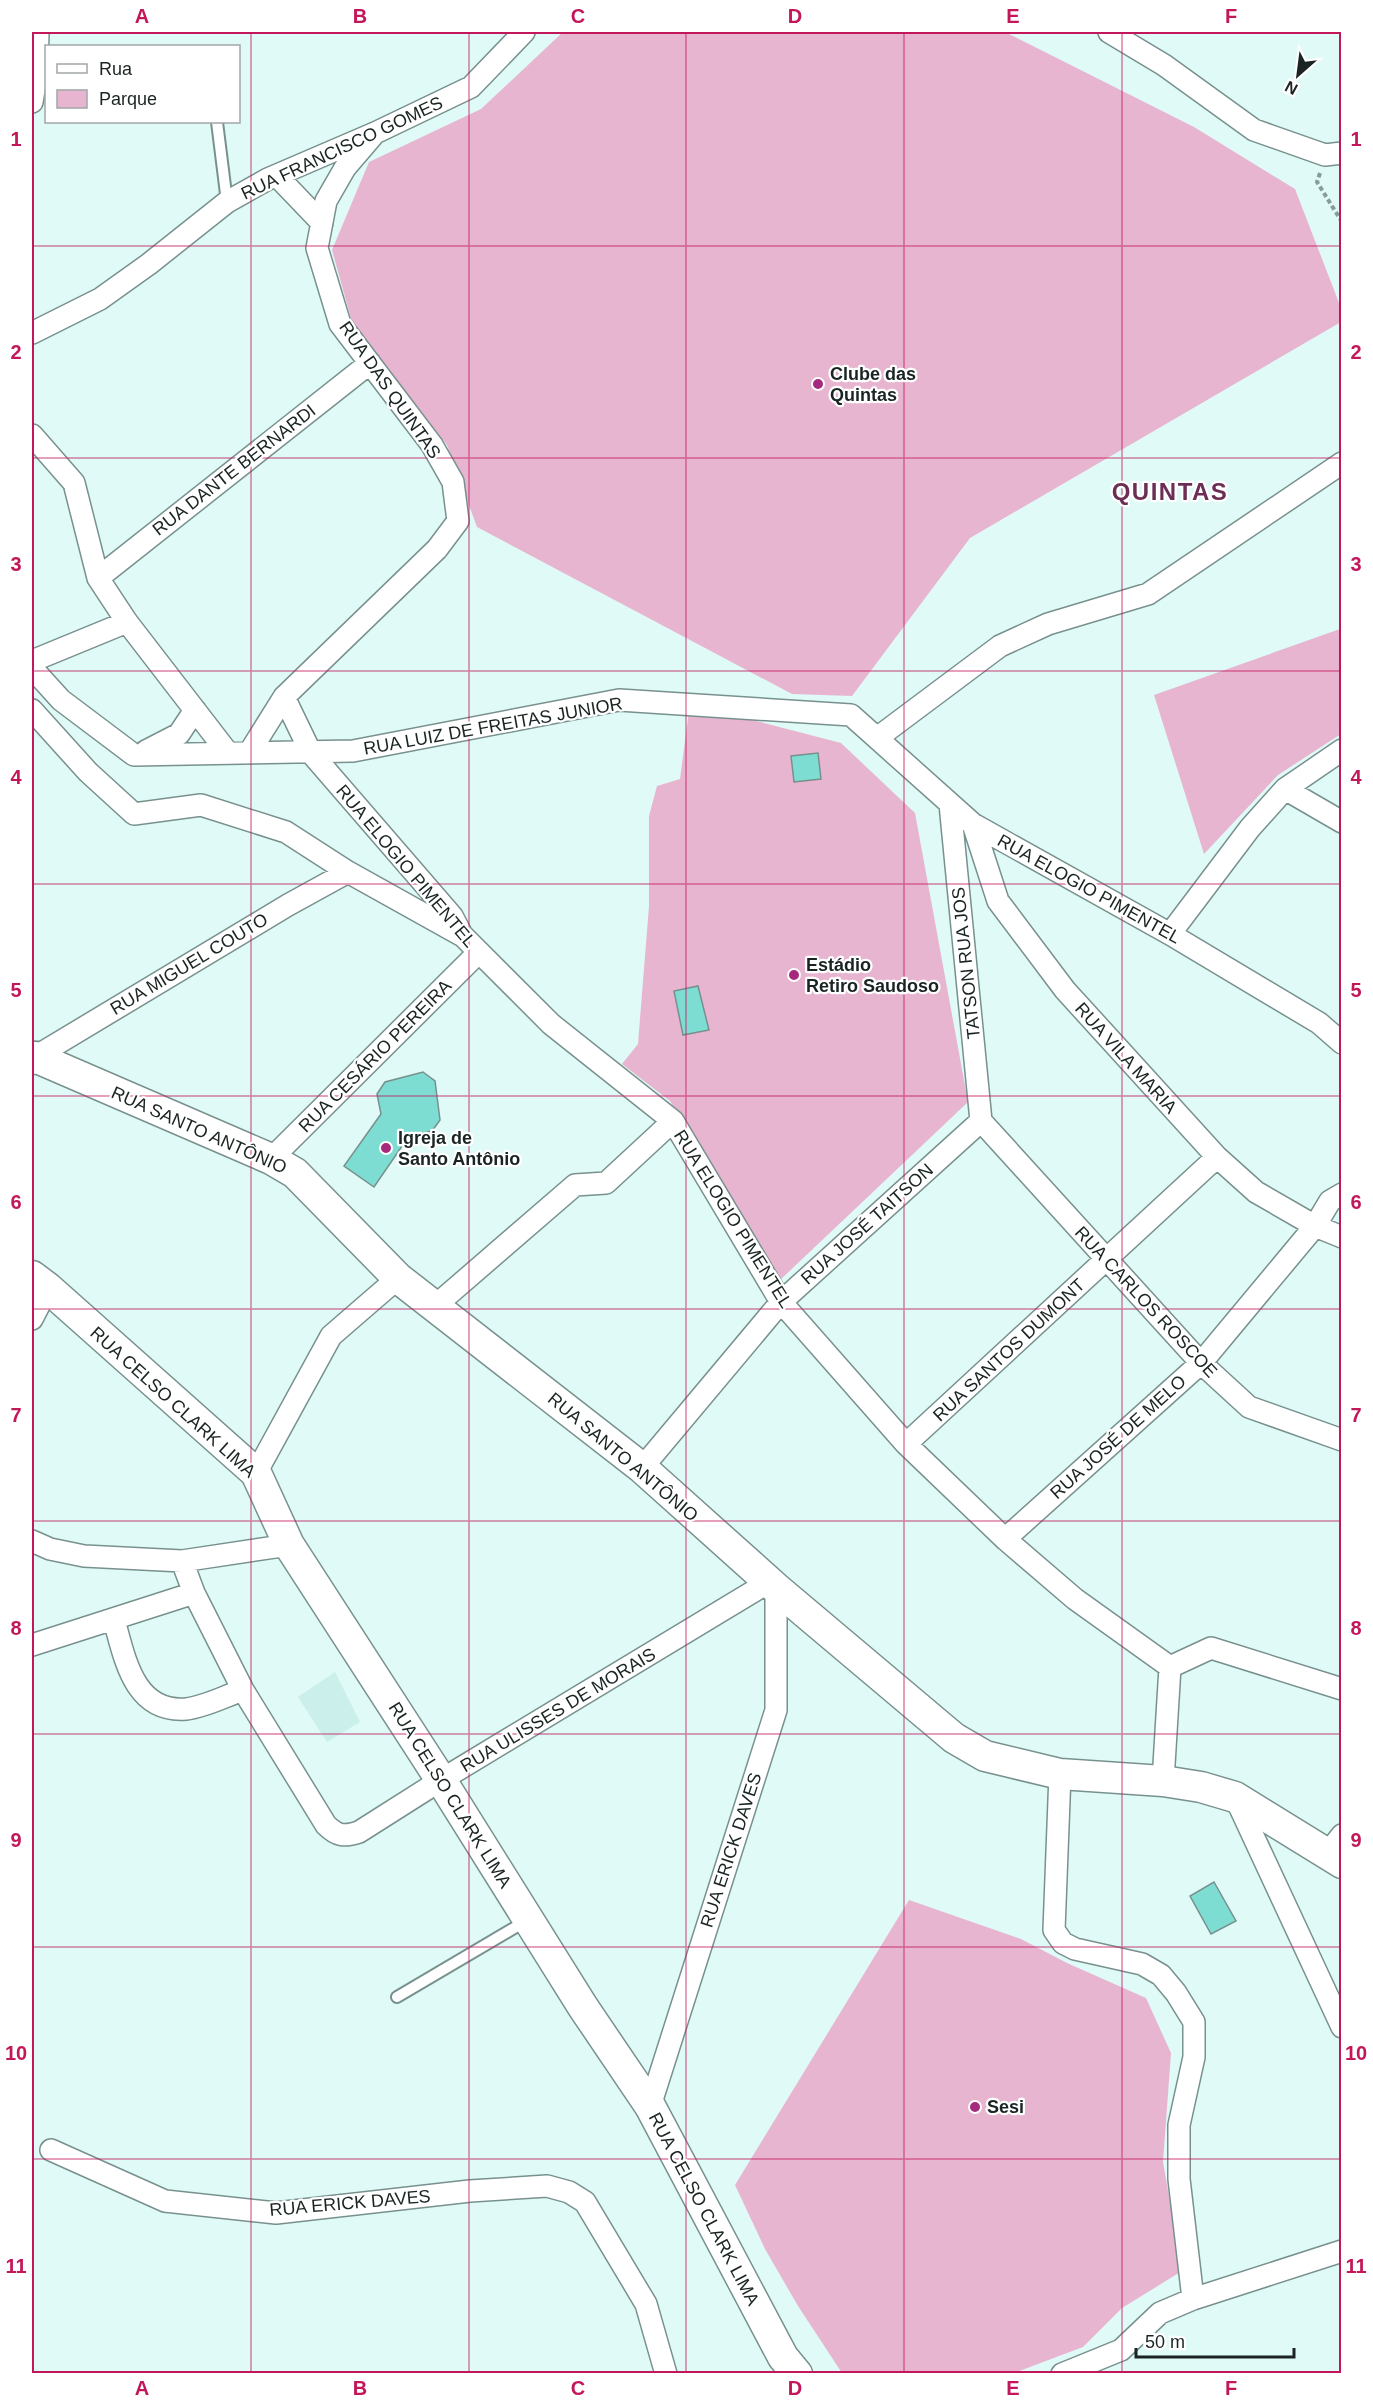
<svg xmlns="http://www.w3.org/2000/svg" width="1373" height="2405" viewBox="0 0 1373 2405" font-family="Arial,sans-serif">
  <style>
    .built { fill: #cbf0eb }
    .green { fill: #e8b5d1 }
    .building { fill: #7eddd3; stroke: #77908d; stroke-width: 1.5 }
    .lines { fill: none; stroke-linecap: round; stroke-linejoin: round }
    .lane-casing { stroke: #78918e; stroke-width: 14 }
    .street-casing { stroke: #78918e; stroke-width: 24 }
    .secondary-casing { stroke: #78918e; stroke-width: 33 }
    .path { stroke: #889b99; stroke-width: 4; stroke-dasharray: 4.5 3; stroke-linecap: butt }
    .lane { stroke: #fff; stroke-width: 10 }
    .street { stroke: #fff; stroke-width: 21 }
    .secondary { stroke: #fff; stroke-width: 30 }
    .grid { fill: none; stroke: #c2185b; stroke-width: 1.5; stroke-opacity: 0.55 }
    .poi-dot { fill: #a5297c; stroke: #fff; stroke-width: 2 }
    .labels { text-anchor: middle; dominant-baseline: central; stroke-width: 4.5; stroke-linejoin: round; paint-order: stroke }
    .street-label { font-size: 18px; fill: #1a2423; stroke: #fff }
    .poi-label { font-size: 18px; font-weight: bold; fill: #1a2423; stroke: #fff; text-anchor: start }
    .district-label { font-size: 24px; font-weight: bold; letter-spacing: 1.5px; fill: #6b2e54; stroke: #fff }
    .neatline { fill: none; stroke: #c2185b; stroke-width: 2 }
    .grid-label { font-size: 20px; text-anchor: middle; font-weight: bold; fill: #c2185b }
  </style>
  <rect width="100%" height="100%" fill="#dffaf7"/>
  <!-- built -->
  <path class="built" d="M335,1672L360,1722L327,1742L298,1697Z"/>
  <!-- green -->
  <path class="green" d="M563,32H1005L1194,127L1295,189L1341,308V322L970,538L852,696L792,694L477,527L447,445L352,322L332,250L369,162L481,109Z
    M1340,629L1341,734L1278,775L1204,854L1154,695Z
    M689,711L745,718L841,743L915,813L968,1102L779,1281L670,1101L622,1064L638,1044L649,906V816L657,786L680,779Z
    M909,1900L1021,1939L1067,1963L1146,1998L1171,2053L1163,2162L1182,2271L1122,2308L1083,2347L1014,2373H842L798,2306L765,2249L735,2185Z"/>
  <!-- building -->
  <path class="building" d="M818,753L821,779L794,782L791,756Z
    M698,986L709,1030L683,1035L674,991Z
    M423,1072L435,1081L440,1120L432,1131L409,1136L374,1187L344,1166L381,1114L377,1094L385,1082Z
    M1214,1882L1236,1921L1211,1934L1190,1896Z"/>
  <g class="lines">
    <defs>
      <path id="lane" d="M217,122L227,202
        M397,1997L526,1921"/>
      <path id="street" d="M1109,32L1164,65L1254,130L1325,155L1342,153
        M32,102L37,72L38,32
        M277,176L322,223
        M32,333L100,299L149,264L227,202L268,179L375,133L471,87L524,32
        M32,435L74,483L98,578L127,622L228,753
        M98,578L370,363
        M32,661L127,622
        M32,668L61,700L134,755L353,751L619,700L851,715L973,824L1170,934L1319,1023L1342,1043
        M284,697L311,753L452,916L462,935L551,1024L673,1121L781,1302L906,1444L1005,1539L1075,1599L1170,1667L1211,1648L1342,1689
        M32,710L88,772L134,814L201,805L286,832L348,872L461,935
        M877,738L1000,646L1048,624L1148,594L1342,463
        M146,751L179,734L195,710
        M249,753L284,697L437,549L458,521L453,482L432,445L340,324L317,248L326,201L345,168L375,133
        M1285,789L1342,822
        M950,804L981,1121
        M973,824L998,901L1065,990L1217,1157L1256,1192L1315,1226L1342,1237
        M1170,934L1250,828L1285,789L1342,750
        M32,1055L35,1057L288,905L348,872
        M981,1121L1201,1363L1249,1407L1342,1440
        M271,1159L479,952
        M435,1306L575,1185L606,1183L673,1121
        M32,1319L48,1288
        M906,1444L1217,1157
        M642,1468L781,1302L981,1121
        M256,1473L331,1336L398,1278
        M1005,1539L1201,1363L1315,1226L1330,1201L1342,1194
        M32,1541L50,1549L84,1556L182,1561L289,1545
        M194,1593L243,1690L326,1825C337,1836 344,1837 359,1832L441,1780L769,1582
        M114,1620C125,1659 134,1713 186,1709C205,1707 225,1696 243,1690
        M32,1645L194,1593L182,1561
        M1060,1774L1054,1930L1063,1943L1075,1949L1142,1964L1161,1975L1176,1993L1194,2022V2057L1179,2125V2179L1193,2299
        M1163,1781L1170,1667
        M1235,1797L1342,2027
        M1327,1854L1342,1835
        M650,2106L776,1710V1588
        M51,2150L165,2201L276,2213L470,2191L547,2186L569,2192L585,2202L646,2304L666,2374
        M1062,2374L1121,2350L1160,2313L1193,2299L1342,2251"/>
      <path id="secondary" d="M32,1059L35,1057L271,1159L295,1173L398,1278L642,1468L776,1588L954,1738L985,1756L1060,1774L1163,1781L1201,1787L1235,1797L1342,1863
        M32,1276L48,1288L256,1473L289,1545L441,1780L583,2007L650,2106L783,2357L797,2374"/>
    </defs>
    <!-- lane casing -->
    <use href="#lane" class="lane-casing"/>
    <!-- street casing -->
    <use href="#street" class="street-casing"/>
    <!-- secondary casing -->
    <use href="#secondary" class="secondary-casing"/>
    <!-- path -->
    <path class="path" d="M1320,173L1317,182L1342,222"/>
    <!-- lane -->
    <use href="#lane" class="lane"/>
    <!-- street -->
    <use href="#street" class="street"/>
    <!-- secondary -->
    <use href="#secondary" class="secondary"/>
  </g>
  <!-- grid -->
  <path class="grid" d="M251,32V2374M469,32V2374M686,32V2374M904,32V2374M1122,32V2374M32,246H1342M32,458H1342M32,671H1342M32,884H1342M32,1096H1342M32,1309H1342M32,1521H1342M32,1734H1342M32,1947H1342M32,2159H1342"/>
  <!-- markers -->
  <g class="poi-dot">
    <circle cx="818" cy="384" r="6"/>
    <circle cx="794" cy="975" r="6"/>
    <circle cx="386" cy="1148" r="6"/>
    <circle cx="975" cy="2107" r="6"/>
  </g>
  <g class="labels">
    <!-- street labels -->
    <g class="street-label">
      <text transform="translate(342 148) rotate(-25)">RUA FRANCISCO GOMES</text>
      <text transform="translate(390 390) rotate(55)">RUA DAS QUINTAS</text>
      <text transform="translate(234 470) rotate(-38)">RUA DANTE BERNARDI</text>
      <text transform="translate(493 726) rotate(-10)">RUA LUIZ DE FREITAS JUNIOR</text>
      <text transform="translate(406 866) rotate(50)">RUA ELOGIO PIMENTEL</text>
      <text transform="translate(1089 889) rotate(29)">RUA ELOGIO PIMENTEL</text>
      <text transform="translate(966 963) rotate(-96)">TATSON RUA JOS</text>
      <text transform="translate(189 964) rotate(-31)">RUA MIGUEL COUTO</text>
      <text transform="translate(375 1056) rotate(-45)">RUA CESÁRIO PEREIRA</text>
      <text transform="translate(1126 1058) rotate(48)">RUA VILA MARIA</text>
      <text transform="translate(199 1130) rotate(24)">RUA SANTO ANTÔNIO</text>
      <text transform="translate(733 1219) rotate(58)">RUA ELOGIO PIMENTEL</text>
      <text transform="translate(867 1224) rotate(-42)">RUA JOSÉ TAITSON</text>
      <text transform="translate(1146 1302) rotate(47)">RUA CARLOS ROSCOE</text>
      <text transform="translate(1009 1350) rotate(-43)">RUA SANTOS DUMONT</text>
      <text transform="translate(173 1402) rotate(42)">RUA CELSO CLARK LIMA</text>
      <text transform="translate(1118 1437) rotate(-42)">RUA JOSÉ DE MELO</text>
      <text transform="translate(623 1457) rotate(40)">RUA SANTO ANTÔNIO</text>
      <text transform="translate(558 1710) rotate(-31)">RUA ULISSES DE MORAIS</text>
      <text transform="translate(450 1795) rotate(58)">RUA CELSO CLARK LIMA</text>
      <text transform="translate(731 1850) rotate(-72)">RUA ERICK DAVES</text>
      <text transform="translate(350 2203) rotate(-5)">RUA ERICK DAVES</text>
      <text transform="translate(704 2209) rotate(62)">RUA CELSO CLARK LIMA</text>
    </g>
    <!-- poi labels -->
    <g class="poi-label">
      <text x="830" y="374">Clube das<tspan x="830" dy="21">Quintas</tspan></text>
      <text x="806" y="965">Estádio<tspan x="806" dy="21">Retiro Saudoso</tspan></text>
      <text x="398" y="1138">Igreja de<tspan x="398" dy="21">Santo Antônio</tspan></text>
      <text x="987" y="2107">Sesi</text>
    </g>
    <!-- district labels -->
    <g class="district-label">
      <text x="1170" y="491">QUINTAS</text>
    </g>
  </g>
  <!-- border -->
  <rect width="1373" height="2405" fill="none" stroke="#ffffff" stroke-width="66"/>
  <!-- legend -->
  <rect x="45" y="45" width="195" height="78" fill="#ffffff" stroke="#a3a7a7" stroke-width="1.5"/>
  <rect x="57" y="64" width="30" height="9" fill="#ffffff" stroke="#a3a7a7" stroke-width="1.5"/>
  <text x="99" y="75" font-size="18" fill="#1a2423">Rua</text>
  <rect x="57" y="90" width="30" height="18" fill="#e8b5d1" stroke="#a3a7a7" stroke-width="1.5"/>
  <text x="99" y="105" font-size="18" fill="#1a2423">Parque</text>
  <!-- north arrow -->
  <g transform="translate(1298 75) rotate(208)" stroke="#ffffff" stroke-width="4.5" paint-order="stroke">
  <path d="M0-4.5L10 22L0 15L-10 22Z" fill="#1a2423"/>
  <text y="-9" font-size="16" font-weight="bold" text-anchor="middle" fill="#1a2423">N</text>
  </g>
  <!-- scale -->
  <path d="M1136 2348v9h158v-9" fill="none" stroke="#1a2423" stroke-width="3"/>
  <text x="1145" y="2348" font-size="18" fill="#1a2423" stroke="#ffffff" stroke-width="4.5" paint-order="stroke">50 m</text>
  <rect x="33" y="33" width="1307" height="2339" class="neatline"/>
  <g class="grid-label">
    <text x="142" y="23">A</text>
    <text x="360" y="23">B</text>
    <text x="578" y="23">C</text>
    <text x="795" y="23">D</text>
    <text x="1013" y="23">E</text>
    <text x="1231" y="23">F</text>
    <text x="16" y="146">1</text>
    <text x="1356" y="146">1</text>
    <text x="16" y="359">2</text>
    <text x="1356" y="359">2</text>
    <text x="16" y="571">3</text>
    <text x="1356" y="571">3</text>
    <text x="16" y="784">4</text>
    <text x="1356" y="784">4</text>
    <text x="16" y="997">5</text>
    <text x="1356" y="997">5</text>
    <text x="16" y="1209">6</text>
    <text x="1356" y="1209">6</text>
    <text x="16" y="1422">7</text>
    <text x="1356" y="1422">7</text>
    <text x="16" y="1635">8</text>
    <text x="1356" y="1635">8</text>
    <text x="16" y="1847">9</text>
    <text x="1356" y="1847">9</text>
    <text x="16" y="2060">10</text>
    <text x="1356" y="2060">10</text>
    <text x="16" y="2273">11</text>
    <text x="1356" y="2273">11</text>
    <text x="142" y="2395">A</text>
    <text x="360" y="2395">B</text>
    <text x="578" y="2395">C</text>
    <text x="795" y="2395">D</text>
    <text x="1013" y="2395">E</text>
    <text x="1231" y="2395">F</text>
  </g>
</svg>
